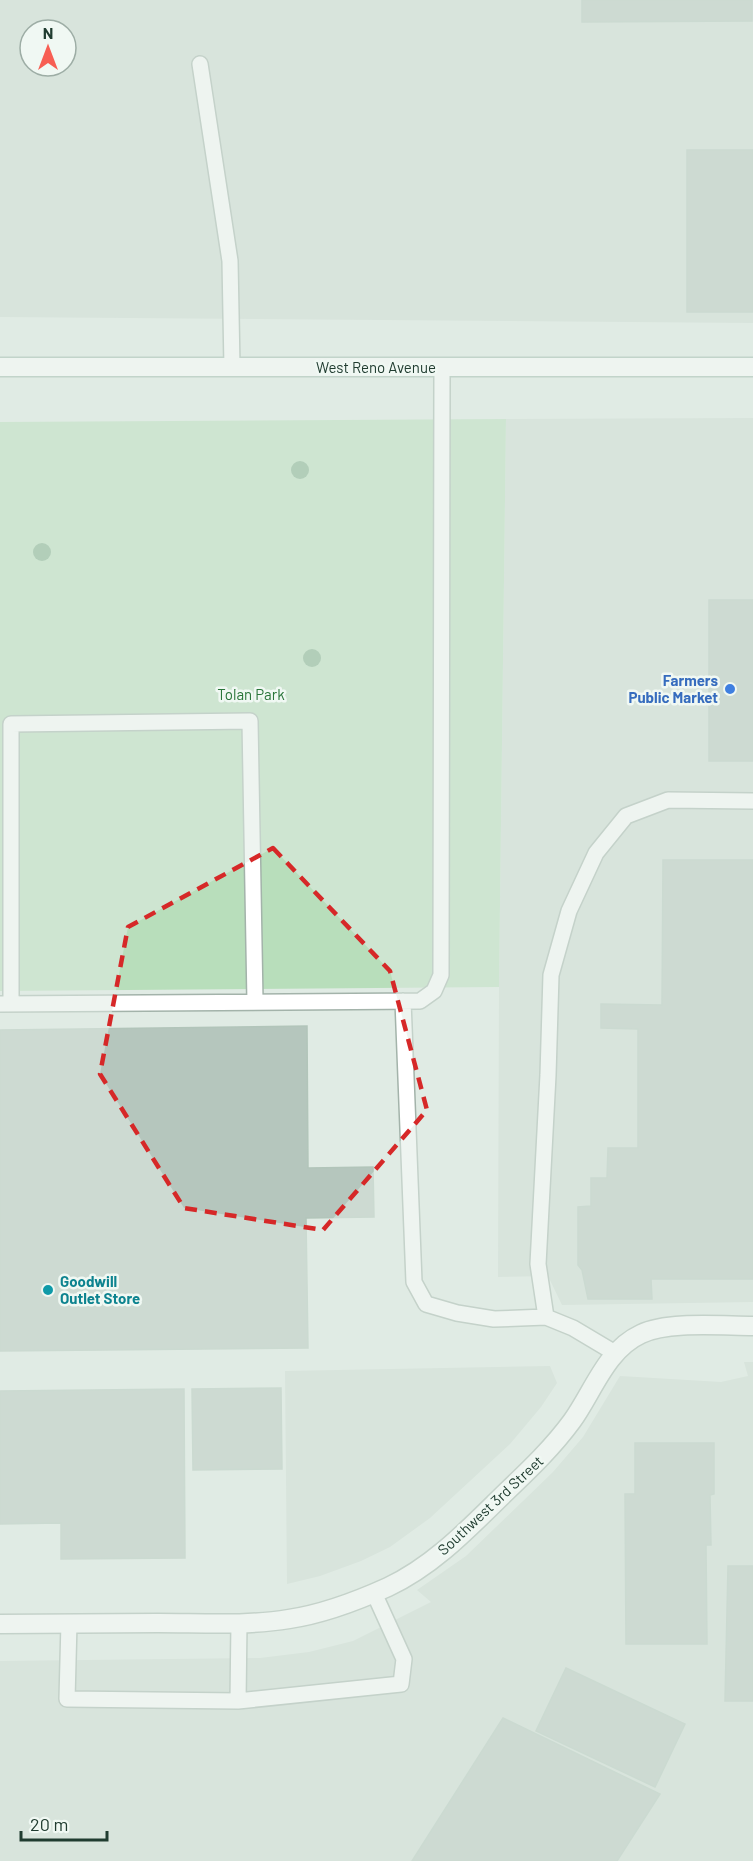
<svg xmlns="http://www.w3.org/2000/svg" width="753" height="1861" viewBox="0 0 753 1861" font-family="Barlow,sans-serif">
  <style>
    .built { fill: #cedbd3; fill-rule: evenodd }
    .green { fill: #b8debb }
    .building { fill: #b5c6bd; stroke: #b2c5ba; stroke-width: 1.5 }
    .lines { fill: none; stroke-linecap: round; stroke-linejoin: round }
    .service-casing { stroke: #a3b3aa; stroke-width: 18 }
    .minor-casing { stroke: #a3b3aa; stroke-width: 21 }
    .secondary-casing { stroke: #9eb8aa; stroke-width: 21 }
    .service { stroke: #fff; stroke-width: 15 }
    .minor { stroke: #fff; stroke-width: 18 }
    .secondary { stroke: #fff; stroke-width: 18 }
    .tree { fill: #7baa86 }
    .marked { fill: none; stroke: #d62828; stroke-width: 4.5; stroke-dasharray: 12 8; stroke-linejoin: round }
    .shop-dot { fill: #3f7fe0; stroke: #f0f8f3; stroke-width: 2 }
    .culture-dot { fill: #0f9aa8; stroke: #f0f8f3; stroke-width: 2 }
    .labels { text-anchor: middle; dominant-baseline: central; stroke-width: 5; stroke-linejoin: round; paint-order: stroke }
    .street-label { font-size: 15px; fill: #203c30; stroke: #f0f8f3 }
    .shop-label { font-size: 15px; font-weight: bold; fill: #366cbe; stroke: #f0f8f3; text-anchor: end }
    .park-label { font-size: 15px; fill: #297539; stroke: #f0f8f3 }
    .culture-label { font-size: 15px; font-weight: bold; fill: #0d838f; stroke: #f0f8f3; text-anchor: start }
  </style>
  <rect width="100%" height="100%" fill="#e0ebe4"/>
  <!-- built -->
  <path class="built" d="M0,0H753V323L0,317ZM30,30H66V66H30Z
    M753,418V1302L562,1305L548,1276L498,1277L499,987L506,419Z
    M744,1362H753V1861H0V1661L260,1658L309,1652L353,1641L431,1602L417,1590L466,1556L553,1472L583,1437L620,1376L721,1382L748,1376Z
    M550,1366L557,1383L541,1407L510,1444L430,1518L390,1547L361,1561L320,1576L287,1584L285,1371Z"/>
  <!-- green -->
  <path class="green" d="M506,419L499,987L0,991V422Z"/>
  <!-- building -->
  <path class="building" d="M582,0H752V21L582,22Z
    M687,150H753V312H687Z
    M709,600H753V761H709Z
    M663,860H753V1279H651L652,1299H588L582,1270L578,1265V1207L591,1206V1178H607L608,1148H638V1029L601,1028V1004L662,1005Z
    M307,1026L308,1168L373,1167L374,1217L306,1218L308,1348L0,1351V1030Z
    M281,1388L282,1469L193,1470L192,1389Z
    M184,1389L185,1558L61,1559V1523L0,1524V1391Z
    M635,1443H714V1494L710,1495L711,1545H706L707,1644H626L625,1494H635Z
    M728,1566H753V1701H725Z
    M566,1668L685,1724L655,1787L536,1731Z
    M503,1718L660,1794L617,1861H412Z"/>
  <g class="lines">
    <defs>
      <path id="service" d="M200,64L230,261L232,367
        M403,1001L414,1282L426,1304L457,1313L494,1319L546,1317
        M0,1004L420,1001L434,991L441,975L442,367
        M11,1004V724L250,721L255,1002
        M615,1353L573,1328L546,1317L538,1264L548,1075L551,975L569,911L596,853L626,816L668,800L753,801
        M69,1623L67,1699L238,1701L401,1684L404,1659L374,1593
        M238,1701L239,1623"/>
      <path id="minor" d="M0,1624C53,1624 106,1623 158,1623C202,1623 247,1626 289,1619C323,1614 357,1601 388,1587C435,1565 471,1526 507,1491C530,1469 553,1447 572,1421C593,1392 606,1350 641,1334C668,1321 722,1326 753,1326"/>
      <path id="secondary" d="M0,367H753"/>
    </defs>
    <!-- service casing -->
    <use href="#service" class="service-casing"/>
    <!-- minor casing -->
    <use href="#minor" class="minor-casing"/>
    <!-- secondary casing -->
    <use href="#secondary" class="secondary-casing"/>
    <!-- service -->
    <use href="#service" class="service"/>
    <!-- minor -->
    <use href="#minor" class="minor"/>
    <!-- secondary -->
    <use href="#secondary" class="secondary"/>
  </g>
  <!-- trees -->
  <g class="tree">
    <circle cx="300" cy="470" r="9"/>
    <circle cx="42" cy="552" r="9"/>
    <circle cx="312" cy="658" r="9"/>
  </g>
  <!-- marked area -->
  <path d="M0 0H753V1861H0ZM273,848L390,971L427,1110L323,1230L184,1208L100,1074L128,927Z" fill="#e0ebe4" fill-opacity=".55" fill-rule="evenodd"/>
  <path class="marked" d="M273,848L390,971L427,1110L323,1230L184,1208L100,1074L128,927Z"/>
  <!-- markers -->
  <circle class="shop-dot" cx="730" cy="689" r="6"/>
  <circle class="culture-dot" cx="48" cy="1290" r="6"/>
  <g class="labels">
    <!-- street labels -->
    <g class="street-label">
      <text x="376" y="367">West Reno Avenue</text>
      <text transform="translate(490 1505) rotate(-43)">Southwest 3rd Street</text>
    </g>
    <!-- shop labels -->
    <g class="shop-label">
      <text x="718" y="680">Farmers<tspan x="718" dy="17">Public Market</tspan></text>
    </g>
    <!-- park labels -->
    <g class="park-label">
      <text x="251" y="694">Tolan Park</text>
    </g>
    <!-- culture labels -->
    <g class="culture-label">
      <text x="60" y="1281">Goodwill<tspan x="60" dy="17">Outlet Store</tspan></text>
    </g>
  </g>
  <!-- north arrow -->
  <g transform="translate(48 48)"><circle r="28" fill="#f0f8f3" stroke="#9dada5" stroke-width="1.5"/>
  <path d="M0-4.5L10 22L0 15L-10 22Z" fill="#f75e53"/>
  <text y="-9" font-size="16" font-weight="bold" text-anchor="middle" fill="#203c30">N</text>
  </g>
  <!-- scale -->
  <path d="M21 1831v9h86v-9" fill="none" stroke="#203c30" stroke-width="3"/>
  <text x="30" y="1831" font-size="18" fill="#203c30" stroke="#f0f8f3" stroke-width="4.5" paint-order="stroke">20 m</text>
</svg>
